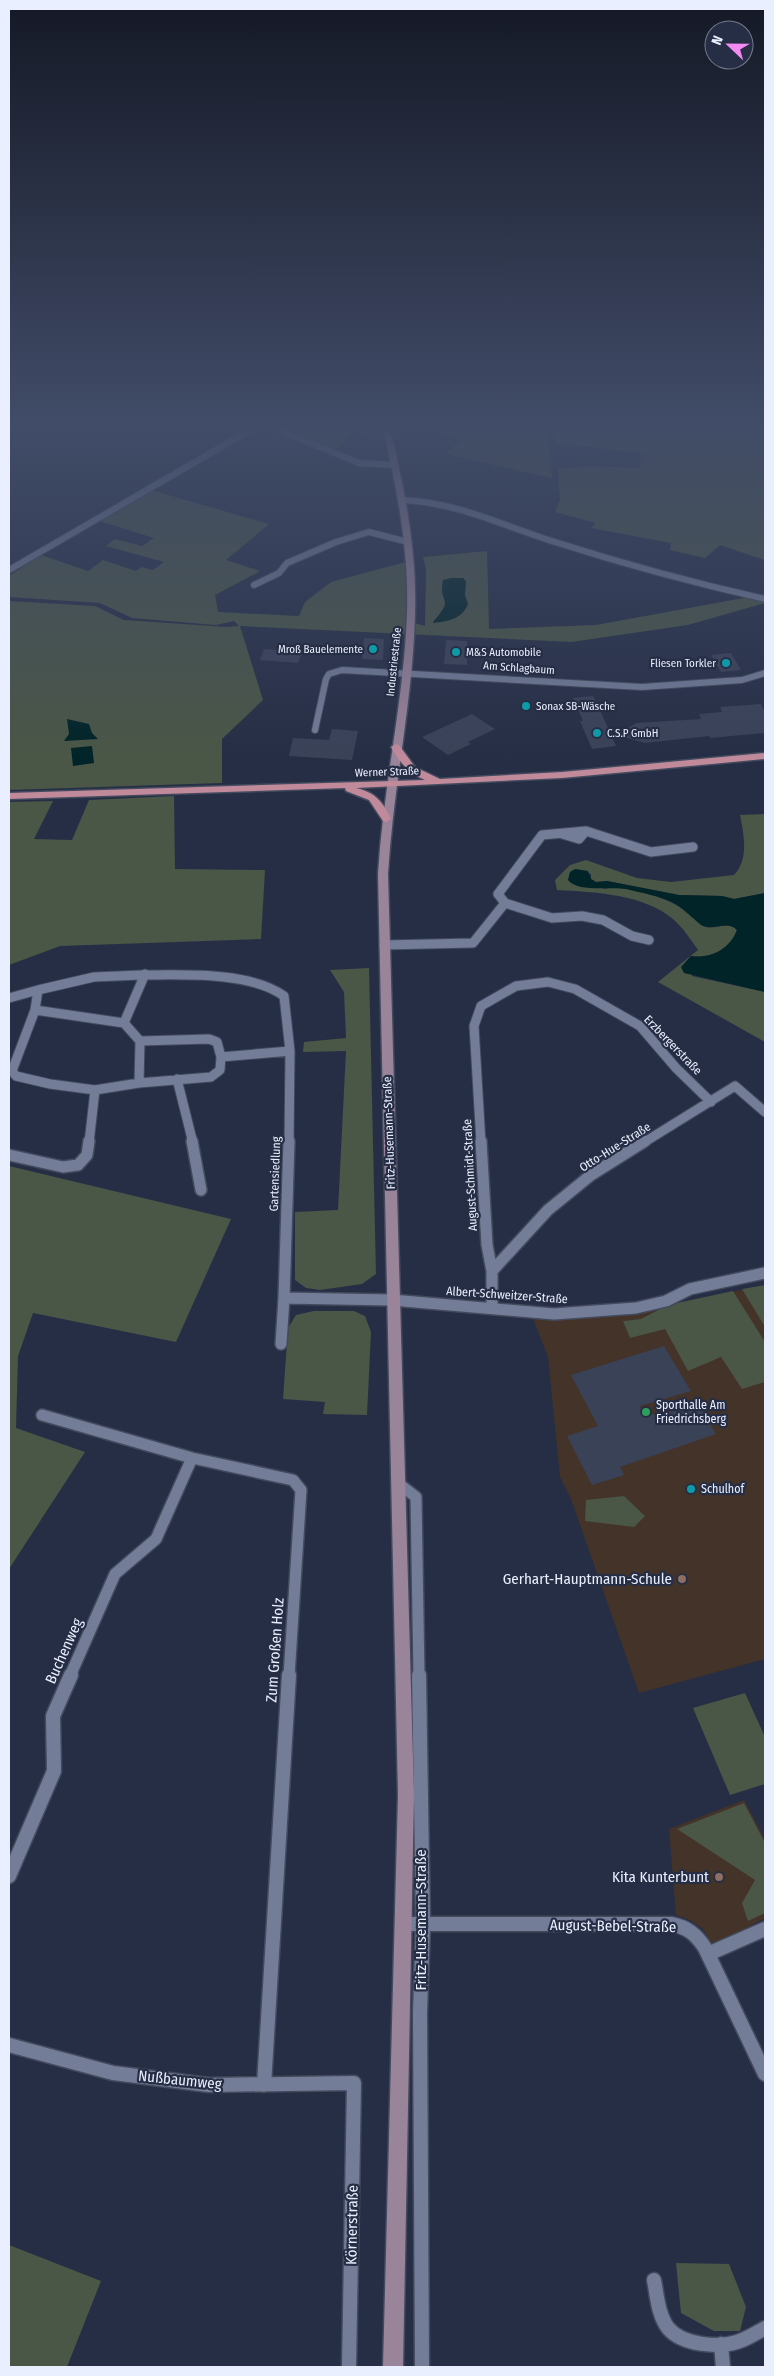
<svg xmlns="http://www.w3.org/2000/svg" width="774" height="2376" viewBox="0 0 774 2376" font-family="'Fira Sans Condensed',sans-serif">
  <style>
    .education { fill: #433328 }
    .green { fill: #4a5646 }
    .water { fill: #002427 }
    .building { fill: #3a4258 }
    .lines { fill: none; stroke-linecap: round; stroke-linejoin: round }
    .street-far3-casing { stroke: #434a5d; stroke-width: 8 }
    .street-far2-casing { stroke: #434a5d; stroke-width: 11 }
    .street-far1-casing { stroke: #434a5d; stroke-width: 14 }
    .street-casing { stroke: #434a5d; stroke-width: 17 }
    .secondary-casing { stroke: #434a5d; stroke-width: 3 }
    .primary-casing { stroke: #434a5d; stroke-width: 3 }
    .street-far3 { stroke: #737d98; stroke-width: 6 }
    .street-far2 { stroke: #737d98; stroke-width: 9 }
    .street-far1 { stroke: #737d98; stroke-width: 11 }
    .street { stroke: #737d98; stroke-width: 14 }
    .secondary { fill: #9a849a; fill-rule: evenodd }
    .primary { fill: #c08a9b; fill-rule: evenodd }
    .culture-dot { fill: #0f9aa8; stroke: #262e45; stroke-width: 2 }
    .leisure-dot { fill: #2e9e5b; stroke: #262e45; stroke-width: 2 }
    .education-dot { fill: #8d6e63; stroke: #262e45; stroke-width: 2 }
    .labels { text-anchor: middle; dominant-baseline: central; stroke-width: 4.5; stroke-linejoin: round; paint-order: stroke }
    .far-poi-label { font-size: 11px; fill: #e9effe; stroke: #262e45; text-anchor: start }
    .far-street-label { font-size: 11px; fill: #e9effe; stroke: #262e45 }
    .street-label { font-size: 12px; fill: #e9effe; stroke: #262e45 }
    .poi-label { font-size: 12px; fill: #e9effe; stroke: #262e45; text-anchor: start }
    .near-poi-label { font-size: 15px; fill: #e9effe; stroke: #262e45; text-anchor: end }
    .near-street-label { font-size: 15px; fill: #e9effe; stroke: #262e45 }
  </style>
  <rect width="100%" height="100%" fill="#262e45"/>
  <!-- education -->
  <path class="education" d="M765,1285V1659L639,1693L571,1499L560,1477L548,1357L532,1316L653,1308Z
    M744,1800L765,1839V1918L713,1946L703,1929L690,1920L676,1915L669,1829Z"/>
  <!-- green -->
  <path class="green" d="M307,425H371L372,434L355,432L334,451L296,435Z
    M401,425H547L552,478L447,454L462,438Z
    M553,425H765V560L720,545L705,558L670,550L671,543L591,528L596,523L555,512L560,500L558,469L587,466L639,468L642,453L555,443Z
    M151,490L269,524L226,560L260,571L215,595L218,612L299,616L305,602L331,582L413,560L414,623L425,626L426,569L423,557L487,551L489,629L596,625L765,594V603L688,625L571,642L240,626L263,700L222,739V783L9,790V601L95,606L124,620L227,627L239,626L234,621L216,625L132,618L100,603L9,597V576L41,555L88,571L103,560L136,571L141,567L153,570L164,562L106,546L115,539L142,546L154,538L99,521Z
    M174,796L175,869L265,870L261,939L60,946L9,965V802L53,801L34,839L72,840L89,800Z
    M765,814V893L734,899L722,896L679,895L607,881L596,882L591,879V874L575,869L604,889C624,883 673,899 690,914C694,917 697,922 701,925C713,933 727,919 737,930C730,949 711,959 691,956L692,976L765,992V1042L658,982L698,950C691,940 683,928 674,920C645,894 594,892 557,890L555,880L570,865L586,860L637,878L671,882L734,875C749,859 744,835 740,815Z
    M369,968L376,1274L362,1284L320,1290L306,1288L295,1280V1212L338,1210L346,1051L303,1052L304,1042L346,1038L344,992L330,970Z
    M9,1166L231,1219L176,1342L33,1313L18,1356L16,1428L85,1452L9,1569Z
    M765,1285V1327L742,1289Z
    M733,1291L765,1342V1382L742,1389L721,1357L688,1371L665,1329L630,1338L623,1321L641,1319L668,1305Z
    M314,1311H354L365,1316L371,1332L367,1415L323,1414L325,1402L283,1399L288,1328L296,1315Z
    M624,1496L645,1516L634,1527L585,1521L586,1500Z
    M745,1693L765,1737V1784L730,1795L693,1708Z
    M744,1803L765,1843V1913L748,1921L742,1903L755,1880L677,1829Z
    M9,2245L101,2281L67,2367H9Z
    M676,2263L729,2264L746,2307L740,2331H714L681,2313Z"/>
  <!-- water -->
  <path class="water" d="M451,578H463L466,581L465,595L468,604C462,619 449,621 434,623L433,622C456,596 438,606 443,580Z
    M67,719L89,724L92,733L98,739L64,741L69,734Z
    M92,746L94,763L73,766L71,748Z
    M575,869L588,871L591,879L596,882L607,881L679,895L722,896L734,899L765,893V992L684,973L681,967L691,956C711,959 730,949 737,930C728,920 716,930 704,926C699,925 683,908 674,903C660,896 642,893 626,889C611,886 578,893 568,880L570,872Z"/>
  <!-- building -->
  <path class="building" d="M364,638L384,639L383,660L362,659Z
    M446,640L467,641V665L444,664Z
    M264,649L302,652L298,663L260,660Z
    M731,653L741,670L721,672L711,655Z
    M593,696L600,710L616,746L592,749L580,721H583L573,698Z
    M761,704L765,712V733L710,738L709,736L645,743L617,735L636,723L701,719L699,714L722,712L720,707Z
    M472,714L495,729L468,742L471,744L448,755L422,737Z
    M332,729L358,731L352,760L289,756L293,738L329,740Z
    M664,1346L691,1391L640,1406L642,1416L700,1407L716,1434L620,1467L624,1475L592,1485L567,1436L598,1426L571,1375Z"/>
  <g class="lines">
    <defs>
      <path id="street-far3" d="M267,425L359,463L395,465
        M402,500C456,502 504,526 555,542C624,564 694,583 765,599
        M9,570L259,425
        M254,585L279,573L287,563L336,542L369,532L408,542
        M315,730L326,679L329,674L342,670L642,687L742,680L765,673"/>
      <path id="street-far2" d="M562,834L579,839L586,831
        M505,903L498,894L542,835L586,831L651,852L693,847
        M505,903L552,918L582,916L603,920L632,936L649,940
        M384,945L473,943L505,903
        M141,975C182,975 249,971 284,996L290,1051L221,1057L220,1070L211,1077L139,1083L95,1090L50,1084L16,1076L12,1071L35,1010L38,990L94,977Z
        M9,998L38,990
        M35,1010L124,1023
        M140,1041L209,1039L217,1042L221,1057
        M177,1079L193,1143
        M139,1083L140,1041L124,1023L145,974
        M89,1143L95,1090
        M289,1143L290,1051
        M481,1143L474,1026L481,1006L516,986L548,982L575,989L640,1026L676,1068L711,1102
        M643,1143L735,1086L765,1112"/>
      <path id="street-far1" d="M192,1141L201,1190
        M289,1141L284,1298L392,1300L554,1314L636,1308L666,1301L690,1289L765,1273
        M481,1141L487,1245L492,1271V1308
        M9,1155L63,1167L78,1165L87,1155L89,1141
        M492,1271L548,1210L591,1175L645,1141
        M281,1344L284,1298
        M42,1415L192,1458L293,1480L301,1490L289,1676
        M398,1483L416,1497L419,1676
        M70,1676L115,1574L156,1539L192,1458"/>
      <path id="street" d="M419,1675L423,1925L420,2012L422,2367
        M9,1876L54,1771L53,1716L71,1675
        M402,1924H671C687,1927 696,1934 705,1948L765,2074
        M708,1954L765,1929
        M9,2045L113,2073L209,2085L354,2083L349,2367
        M264,2085L289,1675
        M654,2280C657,2295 658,2315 668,2328C682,2345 718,2348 737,2342C747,2339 756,2333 765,2328
        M721,2344L723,2367"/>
      <path id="secondary" d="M382,425H389C404,487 417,549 415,613C413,701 393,787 388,874L414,1795L403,2367H383L398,1795L378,874C383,787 404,701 407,613C409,549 397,487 382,425Z"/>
      <path id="primary" d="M396,744L399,745L415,767L440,779L562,772L765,753V759L562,778L356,788C375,792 383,802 391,819L386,822L383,821L369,800L346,791L345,788L9,799V793L425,780C409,773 399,762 391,747Z"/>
    </defs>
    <!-- street-far3 casing -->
    <use href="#street-far3" class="street-far3-casing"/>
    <!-- street-far2 casing -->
    <use href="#street-far2" class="street-far2-casing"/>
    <!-- street-far1 casing -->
    <use href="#street-far1" class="street-far1-casing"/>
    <!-- street casing -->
    <use href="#street" class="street-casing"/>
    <!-- secondary casing -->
    <use href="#secondary" class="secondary-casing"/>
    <!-- primary casing -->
    <use href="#primary" class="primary-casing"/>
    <!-- street-far3 -->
    <use href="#street-far3" class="street-far3"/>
    <!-- street-far2 -->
    <use href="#street-far2" class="street-far2"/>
    <!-- street-far1 -->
    <use href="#street-far1" class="street-far1"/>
    <!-- street -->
    <use href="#street" class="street"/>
    <!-- secondary -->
    <use href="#secondary" class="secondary"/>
    <!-- primary -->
    <use href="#primary" class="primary"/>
  </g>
  <!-- sky -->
  <linearGradient id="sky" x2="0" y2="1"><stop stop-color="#151926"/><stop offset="0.56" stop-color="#414c68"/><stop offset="1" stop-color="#414c68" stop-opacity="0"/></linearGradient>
  <rect width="774" height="758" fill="url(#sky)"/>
  <!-- markers -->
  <g class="culture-dot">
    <circle cx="373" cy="649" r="5"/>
    <circle cx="456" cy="652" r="5"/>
    <circle cx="726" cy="663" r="5"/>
    <circle cx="526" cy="706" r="5"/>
    <circle cx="597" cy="733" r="5"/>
    <circle cx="691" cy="1489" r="5"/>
  </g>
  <circle class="leisure-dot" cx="646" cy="1412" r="5"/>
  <g class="education-dot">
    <circle cx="682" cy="1579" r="5"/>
    <circle cx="719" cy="1877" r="5"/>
  </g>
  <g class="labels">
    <!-- far-poi labels -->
    <g class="far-poi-label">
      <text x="363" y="649" text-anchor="end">Mroß Bauelemente</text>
      <text x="466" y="652">M&amp;S Automobile</text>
      <text x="716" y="663" text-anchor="end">Fliesen Torkler</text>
      <text x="536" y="706">Sonax SB-Wäsche</text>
      <text x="607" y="733">C.S.P GmbH</text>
    </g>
    <!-- far-street labels -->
    <g class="far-street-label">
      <text transform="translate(394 662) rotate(-84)">Industriestraße</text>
      <text transform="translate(519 668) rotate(4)">Am Schlagbaum</text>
      <text transform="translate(387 772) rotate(-2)">Werner Straße</text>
    </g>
    <!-- street labels -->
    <g class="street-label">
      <text transform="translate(673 1045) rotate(46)">Erzbergerstraße</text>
      <text transform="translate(389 1133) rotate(-92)">Fritz-Husemann-Straße</text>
      <text transform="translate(615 1147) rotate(-32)">Otto-Hue-Straße</text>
      <text transform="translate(275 1174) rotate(-88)">Gartensiedlung</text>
      <text transform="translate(470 1175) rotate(-93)">August-Schmidt-Straße</text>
      <text transform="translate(507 1295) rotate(4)">Albert-Schweitzer-Straße</text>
    </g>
    <!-- poi labels -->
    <g class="poi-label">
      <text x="656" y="1405">Sporthalle Am<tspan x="656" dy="14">Friedrichsberg</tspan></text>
      <text x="701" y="1489">Schulhof</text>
    </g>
    <!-- near-poi labels -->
    <g class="near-poi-label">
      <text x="672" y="1579">Gerhart-Hauptmann-Schule</text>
      <text x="709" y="1877">Kita Kunterbunt</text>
    </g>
    <!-- near-street labels -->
    <g class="near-street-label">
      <text transform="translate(275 1650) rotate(-86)">Zum Großen Holz</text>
      <text transform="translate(64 1651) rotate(-66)">Buchenweg</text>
      <text transform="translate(421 1920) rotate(-90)">Fritz-Husemann-Straße</text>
      <text transform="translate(613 1926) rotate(1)">August-Bebel-Straße</text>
      <text transform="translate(180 2080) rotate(6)">Nußbaumweg</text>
      <text transform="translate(352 2225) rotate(-89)">Körnerstraße</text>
    </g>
  </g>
  <!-- border -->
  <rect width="774" height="2376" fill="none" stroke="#e9effe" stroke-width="20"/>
  <!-- north arrow -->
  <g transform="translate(729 45) rotate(292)"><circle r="24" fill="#262e45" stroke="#747b8f"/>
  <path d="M0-4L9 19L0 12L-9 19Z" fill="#f28af2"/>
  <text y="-8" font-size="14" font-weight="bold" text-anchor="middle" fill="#e9effe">N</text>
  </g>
</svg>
